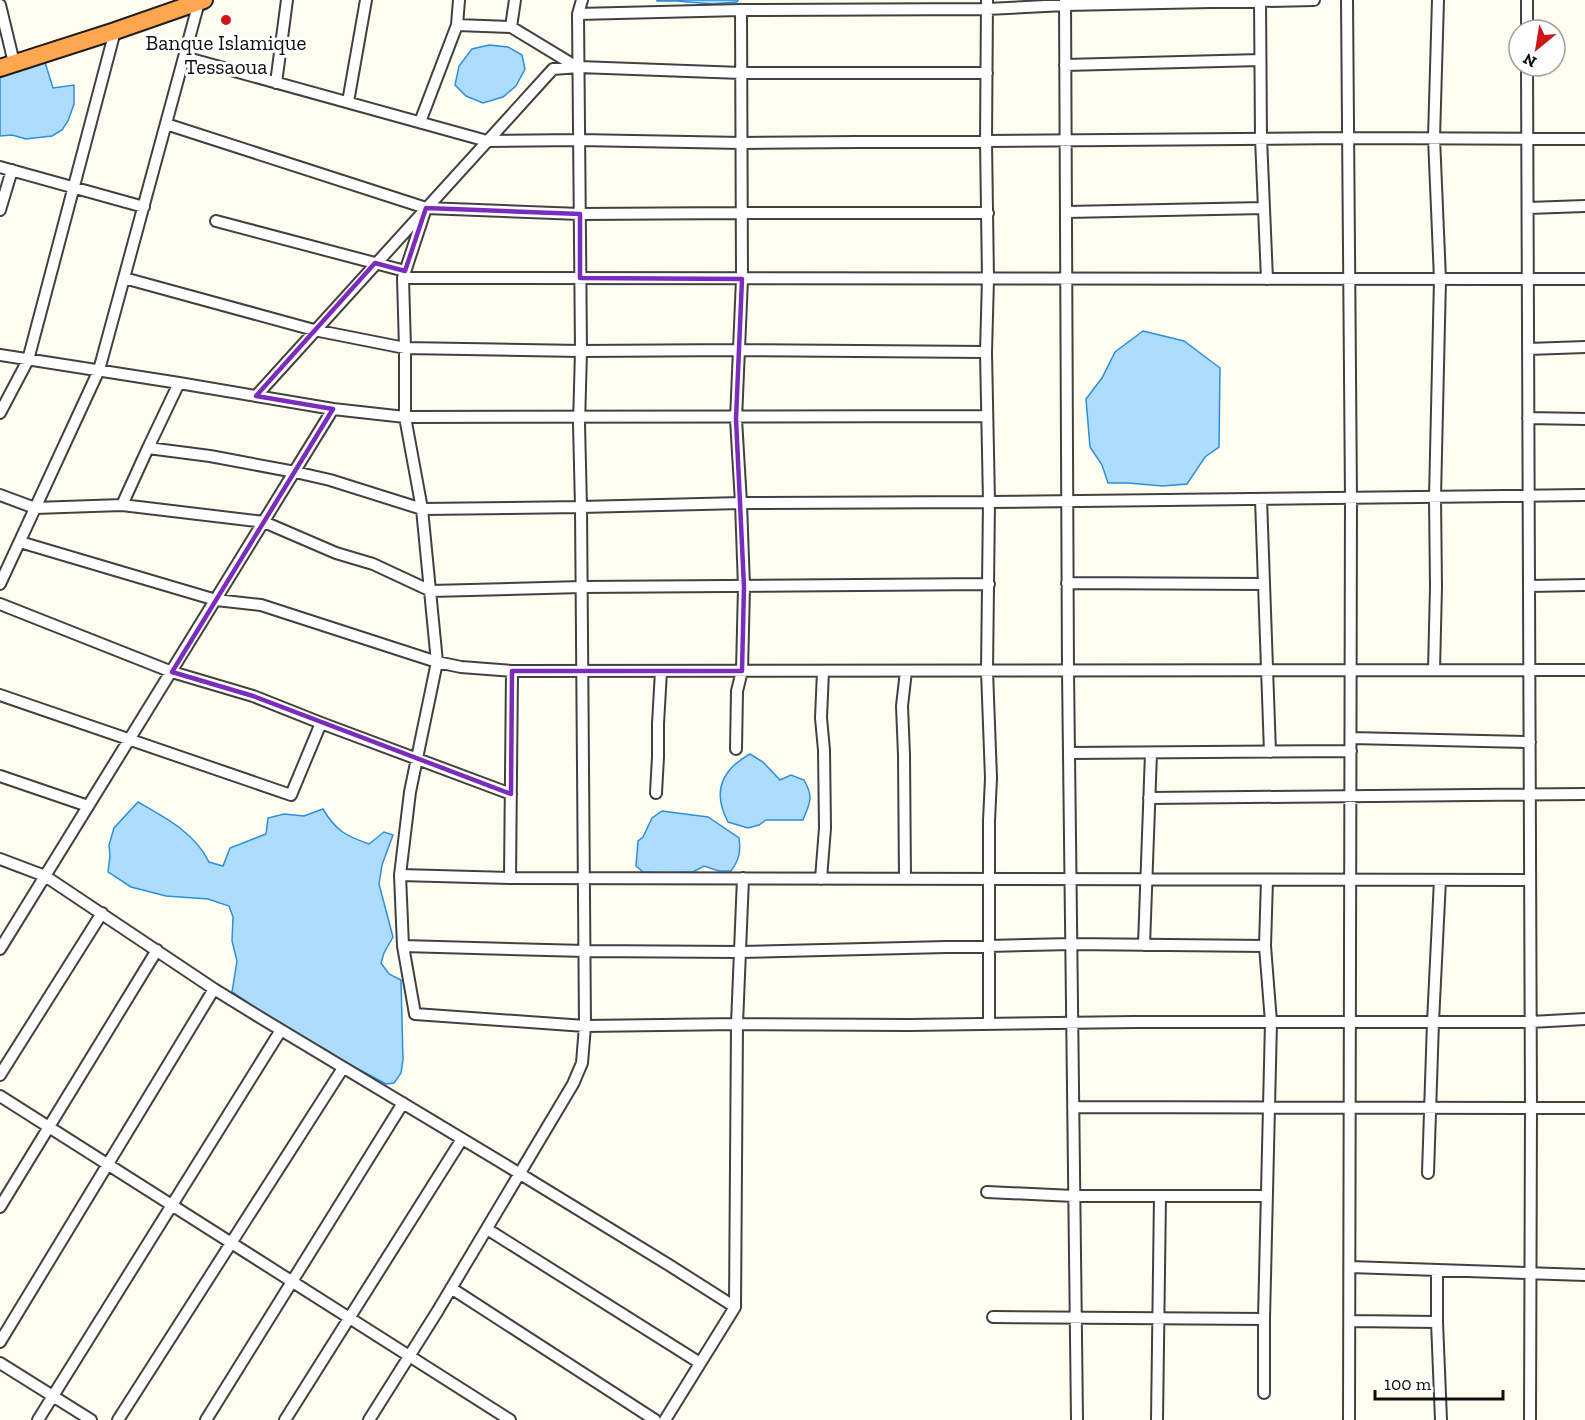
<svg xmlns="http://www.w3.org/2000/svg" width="1585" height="1420" viewBox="0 0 1585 1420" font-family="'Zilla Slab',serif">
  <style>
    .water { fill: #aedcfd; stroke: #2d8fdc; stroke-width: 1.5 }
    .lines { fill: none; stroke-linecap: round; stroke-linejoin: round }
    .minor-casing { stroke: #414141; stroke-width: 14 }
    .highway-casing { stroke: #1f1f1f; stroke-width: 20 }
    .minor { stroke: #fff; stroke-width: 10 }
    .highway { stroke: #ffa64e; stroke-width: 16 }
    .marked { fill: none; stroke: #7b2cbf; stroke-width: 4.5; stroke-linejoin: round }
    .poi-dot { fill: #ce1618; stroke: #fff; stroke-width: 2 }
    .labels { text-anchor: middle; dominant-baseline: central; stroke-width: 6; stroke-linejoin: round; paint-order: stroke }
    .poi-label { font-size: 21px; fill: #0e0e0e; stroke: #fff }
  </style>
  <rect width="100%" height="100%" fill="#fffdf0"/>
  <!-- water -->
  <path class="water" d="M657,0H738L737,2L712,4L677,1H657Z
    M489,45L508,47L522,55L525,69L516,86L503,97L483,103L466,96L455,85L459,66L472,49Z
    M44,59L53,88L74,85V104L68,121L62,130L52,136L26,139L12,135L0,136V74Z
    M1143,331L1184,341L1220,368L1219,447L1205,457L1187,484L1163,486L1128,483H1108L1102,465L1090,447L1086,399L1102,378L1115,352Z
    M750,754L763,762L780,780L791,775L804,780C814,798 810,802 803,820H766L759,825L748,828L728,822C712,792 721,770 750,754Z
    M138,802C166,818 195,833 209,862L223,866L230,848L266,834L268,818L284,814L304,816L323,809C336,831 346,836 369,844L384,832L393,835L382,865L379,884L393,937L384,953L381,963L389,974L401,980L403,1060L401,1073L394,1083L386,1084L345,1062L326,1050L294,1033L232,992L237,961L232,941L233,917L229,906L208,899L166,896L131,887L108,872L110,856L109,845L114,828Z
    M662,811L708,817L739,838C741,852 739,860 731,871H719L704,866L693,872L661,873L643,872L636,866L638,841L643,837L652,818Z"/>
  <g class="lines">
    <defs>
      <path id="minor" d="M987,0L986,141L988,279L986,352L989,502L987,671L991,778L989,821V1024
        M1065,0L1068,671L1077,1420
        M1260,0L1261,138L1267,279
        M1347,0L1351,498L1349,1420
        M1527,0V30
        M0,5L14,63
        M578,14L741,10L987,9L1065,5L1314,0
        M457,25L511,27L577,67
        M511,27L515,0
        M184,57L487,141L579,140L742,143L1349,138L1585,139
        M1065,65L1260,60
        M1527,66L1531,1108L1530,1420
        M276,83L287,0
        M348,102L366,0
        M420,122L457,25L459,0
        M166,124L426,208L580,214L742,213H988
        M0,167L144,207
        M426,208L403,278L405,348V417L422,509L437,662L410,792L400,875L403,946L415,1014L585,1026L737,1024L909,1025L1135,1022H1531L1585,1019
        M1528,208L1585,206
        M0,210L12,170
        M1066,212L1264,208
        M216,221L405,271
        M124,278L314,330L405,348L581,351L739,350L986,352
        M403,278L1585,279
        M1528,349L1585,347
        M0,355L179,383L333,409L405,417L987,416
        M256,396L553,69L579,67L741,73H987
        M0,413L28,360L115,31
        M1528,418L1585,419
        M148,448L179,383
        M0,495L35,508L122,505L148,448L210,456L295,472L330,480L422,509L581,507L741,503L989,502L1585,495
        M1261,499L1270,752
        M122,505L264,522L336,553L373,564L431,591L582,587L989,584
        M20,542L216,600L261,605L437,662L461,667L512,671L1585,670
        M1067,583L1264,584
        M0,584L99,370L199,2
        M1529,586L1585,585
        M0,604L172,672L253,696L321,723L511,794
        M1434,670L1436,587L1435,497L1440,279L1434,138L1438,0
        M0,695L291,795L321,723
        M1351,738L1530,742
        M736,749L737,691L742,671L744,587L741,503L736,419L742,279L741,10
        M1069,753L1351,751
        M0,776L88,806
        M656,793L658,757V724L661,671
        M1149,798L1585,794
        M0,859L45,876L214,989L261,1018L499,1161L669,1265L735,1307
        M400,875L510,878L1530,880
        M510,878L512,671
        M821,879L825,828L824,750L821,718L823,671
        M905,879L904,755L902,706L906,671
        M1144,945L1151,753
        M403,946L585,951L740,952L1071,944L1265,946
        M0,949L333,409
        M0,1075L102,913
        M0,1096L510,1420
        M1073,1107L1585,1108
        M1428,1173L1433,1022L1440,880
        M987,1192L1074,1196H1267
        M0,1207L157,950
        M487,1229L700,1363
        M1350,1267L1585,1275
        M1437,1270V1322L1441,1420
        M451,1288L655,1420
        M993,1317L1264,1319
        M1350,1321L1437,1322
        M0,1342L214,989
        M0,1363L91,1420
        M1264,1393V1319L1271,1022L1265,946L1267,880
        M38,1420L281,1030
        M118,1420L343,1068
        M206,1420L403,1103
        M285,1420L462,1139
        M369,1420L437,1312L573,1084L582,1063L585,1026L581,507L579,424L581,351L578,14L582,0
        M665,1420L735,1307L737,1024L743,878
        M1157,1420L1160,1196"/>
      <path id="highway" d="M0,68L115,31L204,0"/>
    </defs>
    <!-- minor casing -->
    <use href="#minor" class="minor-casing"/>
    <!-- highway casing -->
    <use href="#highway" class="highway-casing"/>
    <!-- minor -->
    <use href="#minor" class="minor"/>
    <!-- highway -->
    <use href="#highway" class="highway"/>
  </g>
  <!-- marked area -->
  <path class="marked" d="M426,208L580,214V278L742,279L736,419L744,587L742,671H512L511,794L253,696L172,672L333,409L256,396L375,263L405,271Z"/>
  <!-- markers -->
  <circle class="poi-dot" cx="226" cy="20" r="6"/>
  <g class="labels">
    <!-- poi labels -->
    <g class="poi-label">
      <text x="226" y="42">Banque Islamique<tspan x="226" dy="24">Tessaoua</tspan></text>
    </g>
  </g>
  <!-- north arrow -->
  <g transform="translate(1537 48) rotate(210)"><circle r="28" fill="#ffffff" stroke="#9f9f9f" stroke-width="1.5"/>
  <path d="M0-4.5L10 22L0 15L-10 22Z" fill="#ce1618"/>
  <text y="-9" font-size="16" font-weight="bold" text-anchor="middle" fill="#0e0e0e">N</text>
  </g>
  <!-- scale -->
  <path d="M1375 1390v9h128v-9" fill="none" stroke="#0e0e0e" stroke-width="3"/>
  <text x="1384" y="1390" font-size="18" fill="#0e0e0e" stroke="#ffffff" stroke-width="4.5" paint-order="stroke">100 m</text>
</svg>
